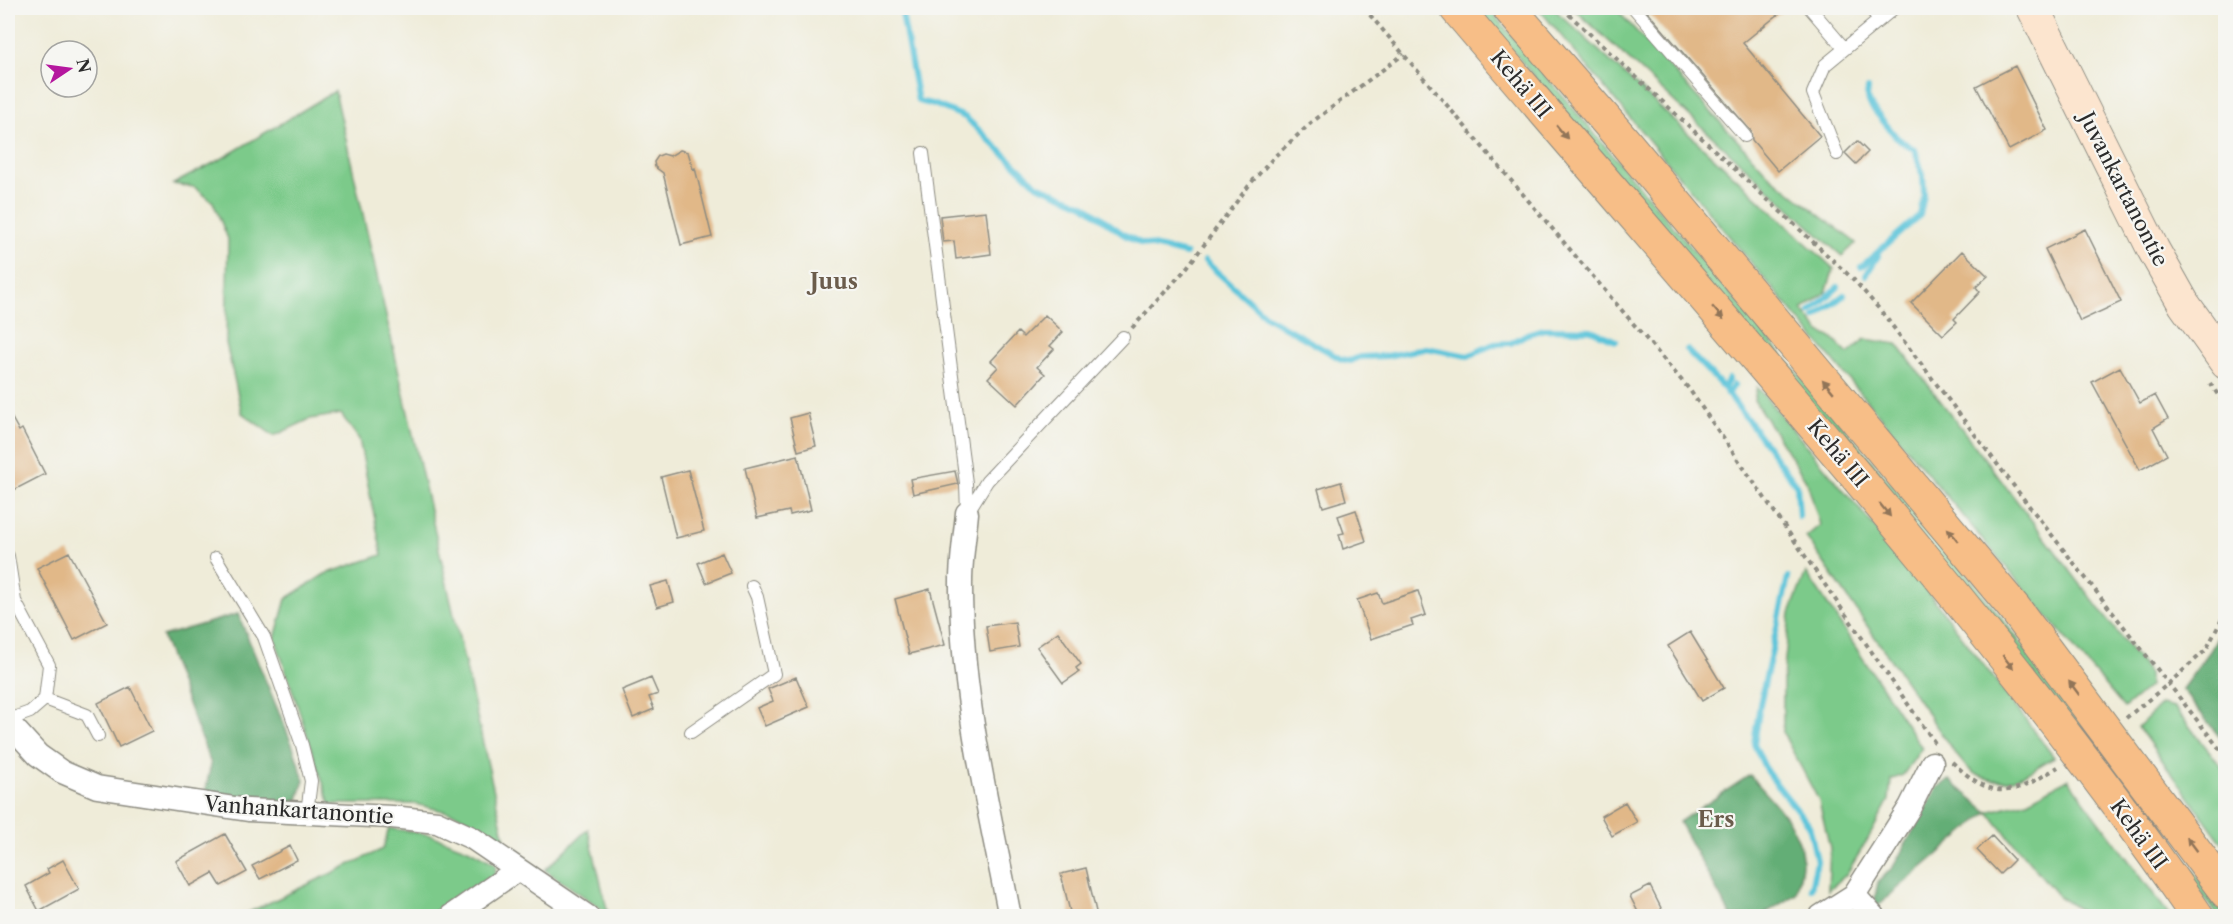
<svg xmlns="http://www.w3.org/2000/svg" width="2233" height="924" viewBox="0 0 2233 924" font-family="'Libre Caslon Text',serif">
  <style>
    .green { fill: #7bca8a; stroke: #537a5a; stroke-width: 1.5 }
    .forest { fill: #64ae76; stroke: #486c50; stroke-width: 1.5 }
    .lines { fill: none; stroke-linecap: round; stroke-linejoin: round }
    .stream { stroke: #5dc5da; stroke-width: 6 }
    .building { fill: #e1b888 }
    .service-casing { stroke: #8d8c82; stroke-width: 14 }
    .minor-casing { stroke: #8d8c82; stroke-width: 25 }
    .secondary-casing { stroke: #8d8c82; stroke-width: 34 }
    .trunk-casing { stroke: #8d8c82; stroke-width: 35 }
    .path { stroke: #8d8c82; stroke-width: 4; stroke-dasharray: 4.5 4.5; stroke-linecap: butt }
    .service { stroke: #fff; stroke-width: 12 }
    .minor { stroke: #fff; stroke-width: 22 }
    .secondary { stroke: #fce5cf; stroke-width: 32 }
    .trunk { stroke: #f7be87; stroke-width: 33 }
    .oneway { fill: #917459 }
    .labels { text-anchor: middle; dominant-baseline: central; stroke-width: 4.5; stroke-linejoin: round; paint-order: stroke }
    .street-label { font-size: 21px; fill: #2b2b2b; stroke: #f6f6f2 }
    .neighbourhood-label { font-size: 22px; font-weight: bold; fill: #6b5c4c; stroke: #f6f6f2 }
  </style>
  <rect width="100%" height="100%" fill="#f6f6f2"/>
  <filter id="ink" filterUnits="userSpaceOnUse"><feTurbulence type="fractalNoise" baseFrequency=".0167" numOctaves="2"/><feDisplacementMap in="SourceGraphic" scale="12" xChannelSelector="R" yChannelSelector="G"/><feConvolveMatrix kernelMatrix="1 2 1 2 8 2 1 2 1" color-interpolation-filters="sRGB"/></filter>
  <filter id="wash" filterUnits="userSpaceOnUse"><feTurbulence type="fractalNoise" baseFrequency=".008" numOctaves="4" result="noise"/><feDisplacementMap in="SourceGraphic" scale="24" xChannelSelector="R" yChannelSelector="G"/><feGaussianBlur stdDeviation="1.35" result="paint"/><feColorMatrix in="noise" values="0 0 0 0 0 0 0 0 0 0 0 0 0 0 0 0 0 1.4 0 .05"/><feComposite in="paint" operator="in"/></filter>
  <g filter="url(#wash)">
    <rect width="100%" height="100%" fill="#efecd9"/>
    <!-- green -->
    <path class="green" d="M1477,8H1488L1957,561L2155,816L2225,916H2217L2147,817Z
      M1538,8H1553L1834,269L1826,292L1802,310L1820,332L1832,338L1848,354L1865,339L1897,344L2149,674V687L2124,708Z
      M1573,8H1615L1771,177L1856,243L1842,256L1835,250Z
      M335,91L505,840L456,814L415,804H330L275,638L286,599L325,574L382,555L359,439L341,414L310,419L274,436L242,413L226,343L228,239L213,202L194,187L173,184L223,158Z
      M1757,387L1911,570L2054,757C2027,773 2009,789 1977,775C1968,771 1960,759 1954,752L1806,537L1820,525L1807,482L1754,400Z
      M1806,572L1922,748L1903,775L1891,780L1889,800L1868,839L1846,875L1828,890L1830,848L1819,801L1783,733V678L1790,613Z
      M2161,704L2174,707L2225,771V847L2138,727Z
      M2068,779L2170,916H2089L2058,896L1988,812L2027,801Z
      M389,828L431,835L468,849L496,864L495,876L446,916H241L383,849Z
      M588,829L608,913L545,870Z"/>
    <!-- forest -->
    <path class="forest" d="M238,614L292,744L304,780L297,803L204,798L211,764L162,636Z
      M2225,623V744L2182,689L2210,651Z
      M1750,775C1769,798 1800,825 1802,857C1803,869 1799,882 1796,894L1761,916H1731L1679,822Z
      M1949,780L1988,812L1877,906L1875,897L1878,882L1893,867L1937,788Z"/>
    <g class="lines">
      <!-- stream -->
      <path class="stream" d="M901,8L918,101L936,105L965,117L1037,185L1084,205L1123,234L1140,243L1186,254
        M1205,261L1267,317L1341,359L1350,361L1360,357L1387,356L1426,348L1468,356L1494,344L1511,343L1527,334L1544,329L1591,330L1616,341
        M1861,267L1920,215L1924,195L1923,176L1915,150L1897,138L1871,106L1867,97L1868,89
        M1866,275L1878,256
        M1810,312L1838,287
        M1815,317L1844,295
        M1687,350L1724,388
        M1729,379L1724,388L1797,486L1799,516
        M1728,394L1734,385
        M1788,577L1760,704L1754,744L1767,772L1809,825L1817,861L1811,888"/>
    </g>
    <g id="blocks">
      <!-- building -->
      <path class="building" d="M1644,8H1786L1743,43L1820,136L1778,171L1752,140L1751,131Z
        M2015,66L2047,130L2009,150L1976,86Z
        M1857,141L1868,152L1856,164L1845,153Z
        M680,150L688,152L693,169L695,168L712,237L681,245L663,173L655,167L654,162L658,156L663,154L670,156Z
        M986,211L991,254L956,259L954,241L943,242L940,216Z
        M2085,229L2121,302L2080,321L2045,249Z
        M1962,251L1988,276L1976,287L1980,292L1954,319L1957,322L1943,335L1911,303Z
        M1045,315L1063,332L1050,346L1054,349L1037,367L1045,374L1017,405L988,378L998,367L991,361L1018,332L1023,337Z
        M2120,367L2140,403L2155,395L2168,419L2153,428L2167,455L2140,470L2092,382Z
        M8,411L19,431L22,429L45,474L12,491L8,483Z
        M808,413L816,446L798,451L790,418Z
        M798,455L811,510L790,515L789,511L757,518L745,468Z
        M688,470L704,531L676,538L661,477Z
        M955,471L958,484L913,494L910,479Z
        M1341,482L1346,500L1323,507L1318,489Z
        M1356,510L1366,541L1343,549L1339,534L1344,533L1338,516Z
        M69,552L107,623L74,640L37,568Z
        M722,553L731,573L706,583L698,563Z
        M668,581L674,602L657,607L650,586Z
        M930,589L945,645L909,654L895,599Z
        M1418,591L1426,615L1411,620L1413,625L1371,639L1357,600L1378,593L1382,603Z
        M1015,622L1019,647L990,652L986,626Z
        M1058,632L1081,664L1076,668L1079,672L1063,683L1037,647Z
        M1690,632L1724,688L1702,701L1668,646Z
        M796,677L809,707L765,726L757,708L773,701L768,689Z
        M651,678L658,694L649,697L654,709L633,718L622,690Z
        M130,687L152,731L119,747L98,703Z
        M1625,802L1637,822L1612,836L1601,816Z
        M225,834L247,872L221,886L213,873L190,886L176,861Z
        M1992,836L2014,860L2000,874L1977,850Z
        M290,846L297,860L260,879L252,866Z
        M63,860L79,889L39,911L26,886L49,873L47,869Z
        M1086,868L1097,916H1071L1061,874Z
        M1650,886L1663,912L1655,916H1640L1630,896Z"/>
    </g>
  </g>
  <g filter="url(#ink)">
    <use href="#blocks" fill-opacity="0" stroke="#8d8c82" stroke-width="1.5"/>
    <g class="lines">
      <defs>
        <path id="service" d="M1634,8L1745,136
          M1810,8L1844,48
          M1870,8L1879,19
          M923,153L966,483L967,513
          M1837,154L1813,93L1825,65L1894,8
          M967,513L987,481L1123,337
          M8,556L15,601L8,613
          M216,558L264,637L302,745L311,781L307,813
          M45,699L87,715L98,736
          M8,720L30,712L45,699L49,665L15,601
          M691,732L774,674L757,597L752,586"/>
        <path id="minor" d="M967,513C965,535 961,559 961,581C960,693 988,803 1009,912L1008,916
          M8,722L38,755L62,772L97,787L248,810L392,817L437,822L472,838L587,916
          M1854,895L1873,916
          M451,916L517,870
          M1821,916L1854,895L1910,807L1932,763"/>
        <path id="secondary" d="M2033,8L2153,249L2184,304L2226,363"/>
        <path id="trunk" d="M1456,8C1612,192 1773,373 1926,560C2021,676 2113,793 2197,916
          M1509,8L1624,141L2015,609L2226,892"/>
      </defs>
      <!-- service casing -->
      <use href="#service" class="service-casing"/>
      <!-- minor casing -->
      <use href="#minor" class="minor-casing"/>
      <!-- secondary casing -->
      <use href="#secondary" class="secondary-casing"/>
      <!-- trunk casing -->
      <use href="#trunk" class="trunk-casing"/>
      <!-- path -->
      <path class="path" d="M1364,8L1689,389L1935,743
        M1562,8L1854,280L1881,311L2026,502L2226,757
        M1132,328L1185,270L1250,184L1275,156L1312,122L1404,54
        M2210,383L2226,407
        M2126,718L2168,684L2206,650L2226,611
        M1952,762C1995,802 2011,796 2058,767"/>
      <!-- service -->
      <use href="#service" class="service"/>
      <!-- minor -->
      <use href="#minor" class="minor"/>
      <!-- secondary -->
      <use href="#secondary" class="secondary"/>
      <!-- trunk -->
      <use href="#trunk" class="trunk"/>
    </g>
    <!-- one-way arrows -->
    <defs><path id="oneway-solid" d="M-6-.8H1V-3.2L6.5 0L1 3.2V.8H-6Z" transform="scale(1.5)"/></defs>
    <g class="oneway">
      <use href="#oneway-solid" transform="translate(1562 132) rotate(50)"/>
      <use href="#oneway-solid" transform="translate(1718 313) rotate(49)"/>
      <use href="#oneway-solid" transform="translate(1828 386) rotate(-130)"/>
      <use href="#oneway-solid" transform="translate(1885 510) rotate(51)"/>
      <use href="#oneway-solid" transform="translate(1953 535) rotate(-130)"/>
      <use href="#oneway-solid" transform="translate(2008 662) rotate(52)"/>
      <use href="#oneway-solid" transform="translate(2074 688) rotate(-127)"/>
      <use href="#oneway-solid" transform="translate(2192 844) rotate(-127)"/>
    </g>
  </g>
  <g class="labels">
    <!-- street labels -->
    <g class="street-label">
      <text transform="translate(1521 84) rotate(50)">Kehä III</text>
      <text transform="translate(2124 189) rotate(63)">Juvankartanontie</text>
      <text transform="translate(1838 453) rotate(50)">Kehä III</text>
      <text transform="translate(299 810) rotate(4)">Vanhankartanontie</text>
      <text transform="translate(2139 834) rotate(54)">Kehä III</text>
    </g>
    <!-- neighbourhood labels -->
    <g class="neighbourhood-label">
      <text x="834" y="281">Juus</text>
      <text x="1716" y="819">Ers</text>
    </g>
  </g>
  <!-- margin -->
  <rect width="2233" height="924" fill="none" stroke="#f6f6f2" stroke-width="30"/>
  <!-- north arrow -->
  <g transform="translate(69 69) rotate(77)"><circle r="28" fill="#f6f6f2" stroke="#a5a5a2" stroke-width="1.5"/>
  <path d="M0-4.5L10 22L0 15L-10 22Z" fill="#b5179e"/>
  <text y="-9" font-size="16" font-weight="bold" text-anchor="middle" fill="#2b2b2b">N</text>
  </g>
</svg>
